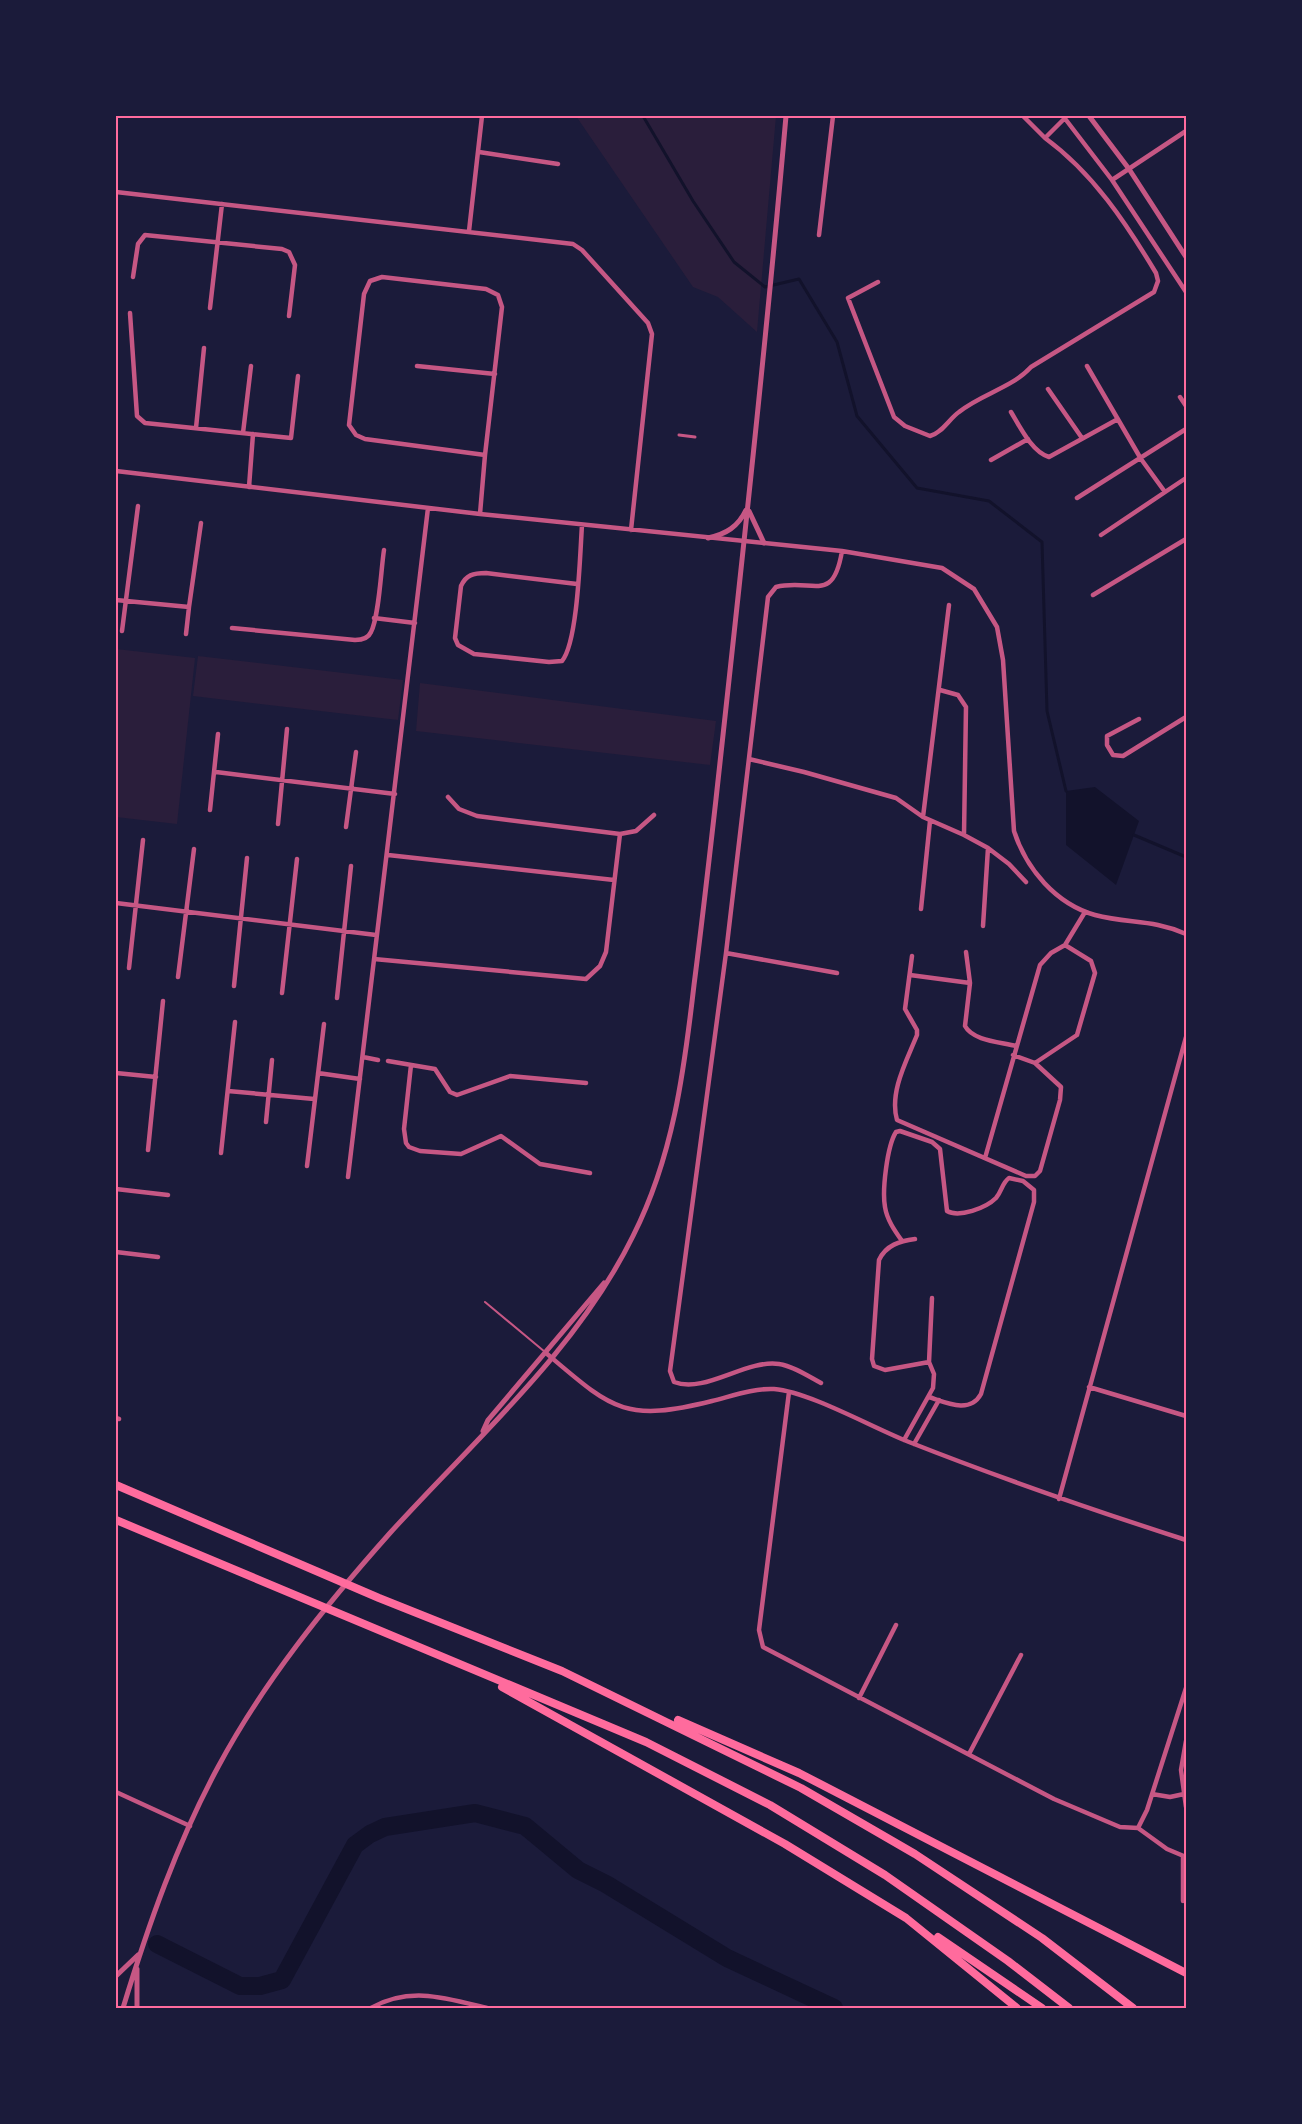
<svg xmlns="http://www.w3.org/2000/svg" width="1302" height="2124" viewBox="0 0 1302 2124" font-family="Quicksand,sans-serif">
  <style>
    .green { fill: #2a1e3b }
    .water { fill: #12122b }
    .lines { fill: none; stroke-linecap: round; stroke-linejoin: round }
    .stream { stroke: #12122b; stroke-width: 3 }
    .river { stroke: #12122b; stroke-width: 18 }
    .service { stroke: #c65784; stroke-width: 2 }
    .pedestrian { stroke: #c65784; stroke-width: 3 }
    .minor { stroke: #c65784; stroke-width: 4.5 }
    .tertiary { stroke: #c65784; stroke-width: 5 }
    .motorway { stroke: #ff6b9d; stroke-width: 8 }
    .neatline { fill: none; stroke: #ff6b9d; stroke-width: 2 }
  </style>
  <rect width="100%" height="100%" fill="#1b1b3a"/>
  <!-- green -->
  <path class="green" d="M576,116H776L757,332L718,297L693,287Z
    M116,649L195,658L177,824L116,817Z
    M198,656L403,680L398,720L193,696Z
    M420,683L716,721L710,765L416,731Z"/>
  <!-- water -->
  <path class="water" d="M1095,787L1139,821L1116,885L1066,845V791Z"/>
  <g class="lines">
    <!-- stream -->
    <path class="stream" d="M643,116L693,201L734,262L765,287L799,279L837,342L857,416L917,488L989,501L1042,542L1047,711L1066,791
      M1134,835L1186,857"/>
    <!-- river -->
    <path class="river" d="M157,1944L240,1986H260L282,1980L355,1845L370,1834L385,1827L475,1813L525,1826L578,1870L606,1884L727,1958L834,2008"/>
    <!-- service -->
    <path class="service" d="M485,1302L545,1352"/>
    <!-- pedestrian -->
    <path class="pedestrian" d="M679,435L695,437"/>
    <!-- minor -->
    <path class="minor" d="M1023,116L1045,138L1065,118
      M1063,116L1112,180L1186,292
      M479,152L558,164
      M1112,180L1186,131
      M116,192L573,244L582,250L648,323L652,334L631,530
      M469,231L482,116
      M819,235L833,116
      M133,277L138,244L145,235L282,249L289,252L295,265L289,316
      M382,277L486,289L498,295L502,307L485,455L365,439L356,435L349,425L364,294L370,281Z
      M878,282L848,298L894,417L905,426L930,436C942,433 949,419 959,412C981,394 1012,388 1031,367L1154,292L1158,281L1156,273C1126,223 1093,173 1045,138
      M210,308L222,204
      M130,313L137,416L145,423L291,438L298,376
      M417,366L495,374
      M1087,366L1141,459L1165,492
      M1048,389L1082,438
      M1180,397L1186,406
      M1011,412C1020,427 1032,452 1049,457L1118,419
      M196,428L204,348
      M243,433L251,366
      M991,460L1028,439
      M116,471L480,514L842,551L942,568L974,589L997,627L1003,660L1014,831C1026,869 1056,904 1095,915C1129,924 1152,919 1186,934
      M249,487L253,434
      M1077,498L1186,429
      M480,514L485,455
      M1101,535L1186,478
      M577,584L486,573C473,573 466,575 461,586L455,638L458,645L474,654L549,662L562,661C578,642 580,553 582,525
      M1093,595L1186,539
      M116,600L189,607L201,523
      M374,618L415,623
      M232,628L355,640C361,640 368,639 371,632C379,617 381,569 384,550
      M122,631L138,506
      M186,634L189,607
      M940,690L958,695L966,707L964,835
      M1139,719L1107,736V745L1113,755L1123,756L1186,717
      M749,759L804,772L896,798L923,817L964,835L988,848L1009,864L1026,882
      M216,772L395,794
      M448,797L459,809L477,816L620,834L636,831L654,815
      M210,810L218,734
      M923,817L949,605
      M278,824L287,729
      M346,827L356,752
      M388,855L614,880
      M116,903L376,935
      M921,909L930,821
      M983,926L988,848
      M966,952L970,983L965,1026C973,1041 1001,1042 1016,1046
      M726,953L837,973
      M912,956L905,1009L917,1030V1035C907,1060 889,1092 897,1120L1026,1176H1035L1040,1171L1060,1100L1061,1087L1035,1063L1013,1055
      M374,959L586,979L600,966L606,952L620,834
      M129,968L143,840
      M910,975L970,983
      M178,977L194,849
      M234,986L247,858
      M282,993L297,859
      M337,998L351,866
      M363,1057L378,1060
      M388,1061L435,1069L450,1092L457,1095L510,1076L586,1083
      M1035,1063L1077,1035L1095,973L1091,961L1065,945
      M411,1065L404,1129L406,1143L409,1147L420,1151L461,1154L501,1136L540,1164L590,1173
      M116,1073L156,1077
      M318,1073L360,1079
      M228,1091L314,1099
      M266,1122L272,1060
      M148,1150L163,1001
      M221,1153L235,1022
      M985,1158L1040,965L1051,953L1065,945L1085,912
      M307,1166L324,1024
      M348,1177L428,508
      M116,1189L168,1195
      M915,1239C900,1241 886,1245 879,1260L872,1359L874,1366L885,1370L929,1362
      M902,1241C895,1231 887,1220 885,1207C882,1191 887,1146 896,1132L900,1131L932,1142L940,1149L947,1211C959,1218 986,1208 996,1198C1002,1191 1002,1183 1009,1178L1023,1181L1034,1190V1202L981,1394C970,1414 947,1403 929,1397
      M116,1252L158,1257
      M546,1353C612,1409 624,1423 712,1401C732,1396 754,1388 774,1389C810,1392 873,1428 909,1442C1000,1478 1093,1510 1186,1540
      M821,1383C808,1376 793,1366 779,1364C746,1359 705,1394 674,1382L670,1371L726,953L768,597L776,587C813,578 833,605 842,551
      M1089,1387L1186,1416
      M789,1392L759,1630L763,1647L1054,1799L1120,1827L1138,1828
      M116,1418L119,1419
      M904,1440L933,1388L934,1374L929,1362L932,1298
      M914,1444L939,1400
      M1059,1499L1186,1037
      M859,1698L896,1625
      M1186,1741L1181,1770L1186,1807
      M969,1754L1021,1655
      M116,1792L190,1826
      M1152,1794L1170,1797L1184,1794
      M1138,1828L1147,1810L1186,1688
      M1138,1828L1167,1849L1186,1857
      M1183,1901V1856
      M371,2008C410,1986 446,1998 487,2008"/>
    <!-- tertiary -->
    <path class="tertiary" d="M1089,116L1129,169L1186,257
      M749,511L764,543
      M708,538C726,534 738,527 746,510
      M483,1431L488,1420L604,1283
      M116,1976L138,1955
      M123,2008C148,1926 177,1843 218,1767C264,1681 326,1605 390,1533C476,1438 576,1352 633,1236C673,1157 684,1072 694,985C702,923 709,861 716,799C741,571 766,344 786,116
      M137,2008V1969"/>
    <!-- motorway -->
    <path class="motorway" d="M116,1485L379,1598L562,1671L801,1788L915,1854L1042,1938L1133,2008
      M116,1520L646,1742L770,1805L885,1875L1008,1961L1069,2008
      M502,1687L785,1844L906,1918L1017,2008
      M678,1720L799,1773L1186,1973
      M938,1937L1042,2008"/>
  </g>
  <!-- border -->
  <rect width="1302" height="2124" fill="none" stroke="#1b1b3a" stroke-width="234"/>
  <rect x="117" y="117" width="1068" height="1890" class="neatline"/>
</svg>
